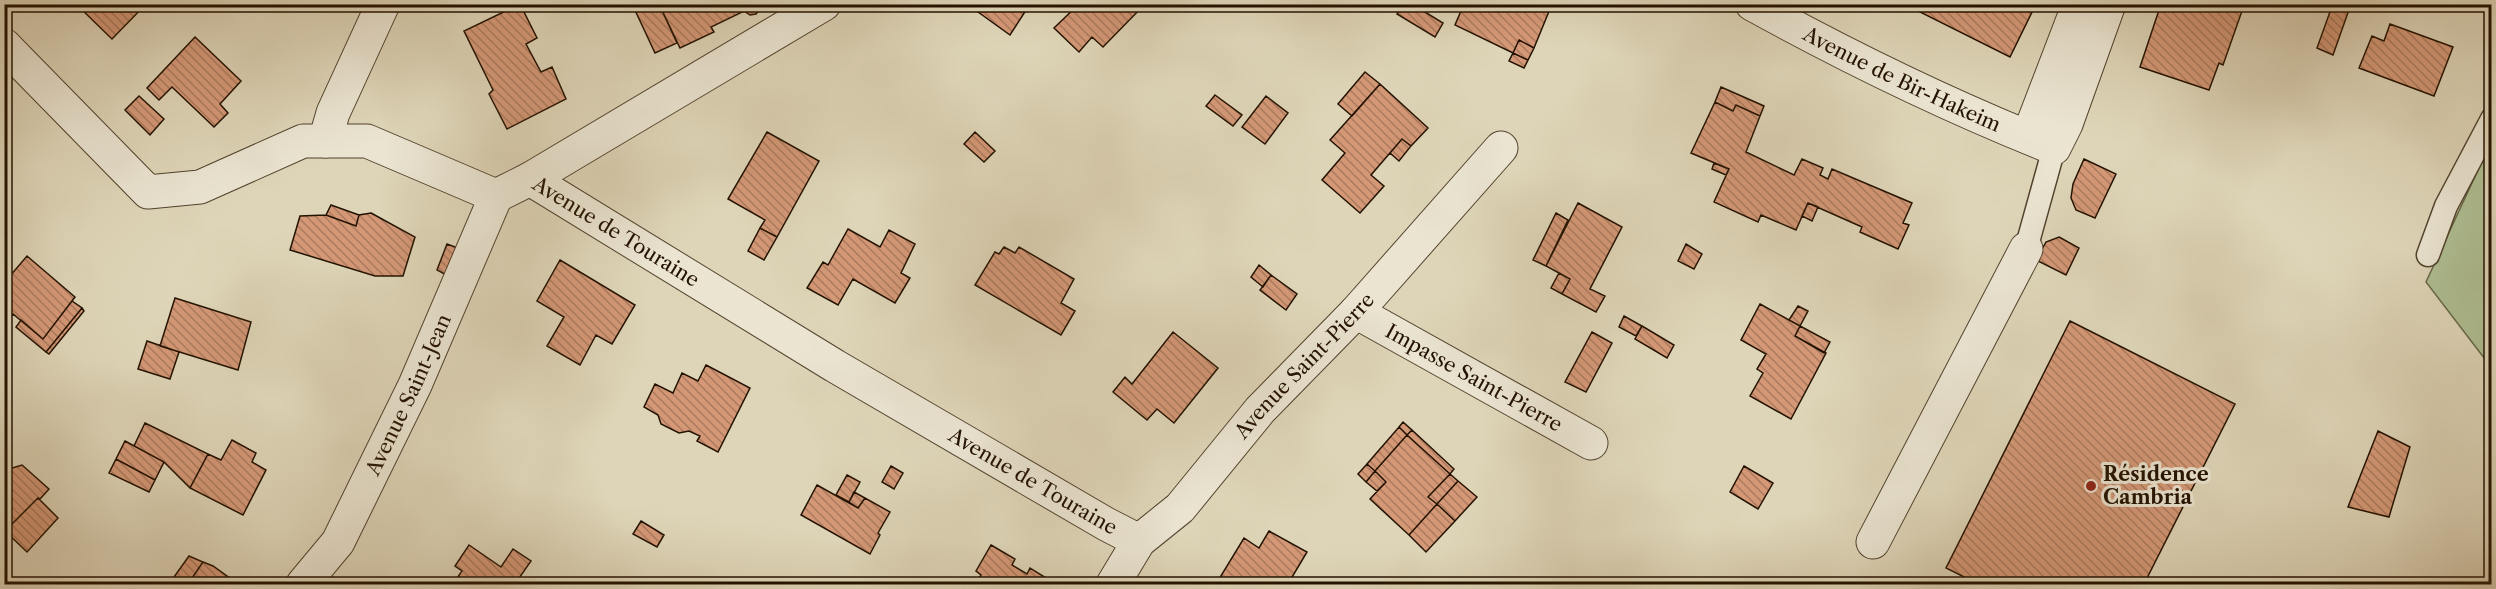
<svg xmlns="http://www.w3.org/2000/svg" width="2496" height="589" viewBox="0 0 2496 589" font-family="'Libre Caslon Text',serif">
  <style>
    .garden { fill: #aebe92; stroke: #686849; stroke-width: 1.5 }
    .building { fill: url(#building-back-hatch); stroke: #231200; stroke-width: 1.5 }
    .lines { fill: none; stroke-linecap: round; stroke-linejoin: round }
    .service-casing { stroke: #52432e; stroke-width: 25 }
    .minor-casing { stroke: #52432e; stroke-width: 35 }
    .service { stroke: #eae4d1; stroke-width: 22 }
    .minor { stroke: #eae4d1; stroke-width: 33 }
    .poi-dot { fill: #8f2418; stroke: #eae4d1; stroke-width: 2 }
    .labels { text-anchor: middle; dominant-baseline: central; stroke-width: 6; stroke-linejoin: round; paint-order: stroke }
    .street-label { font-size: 20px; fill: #231200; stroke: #eae4d1 }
    .poi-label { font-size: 20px; font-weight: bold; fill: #231200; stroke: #eae4d1; text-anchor: start }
  </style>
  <defs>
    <pattern id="building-back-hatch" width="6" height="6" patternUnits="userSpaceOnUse" patternTransform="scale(1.5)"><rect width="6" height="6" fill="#d49877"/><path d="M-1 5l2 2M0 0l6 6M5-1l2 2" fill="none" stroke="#ac7b5f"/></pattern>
  </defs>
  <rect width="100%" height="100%" fill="#ded5b8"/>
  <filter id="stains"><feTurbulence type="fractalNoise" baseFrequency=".00333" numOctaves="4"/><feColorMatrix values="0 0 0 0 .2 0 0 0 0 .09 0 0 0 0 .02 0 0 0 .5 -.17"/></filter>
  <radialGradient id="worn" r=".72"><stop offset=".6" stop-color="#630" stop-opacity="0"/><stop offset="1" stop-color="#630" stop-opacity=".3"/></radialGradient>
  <!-- garden -->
  <path class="garden" d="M2491,142V367L2426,282Z"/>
  <!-- building -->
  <path class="building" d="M76,4H146L112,39Z
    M520,4L537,38L526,44L541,72L552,67L566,99L507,129L489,94L493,90L464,31Z
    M641,4H659L677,43L655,53L634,8Z
    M659,4H762V7L756,14L750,15L744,11L711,27L714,32L680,48Z
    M967,4H1030L1010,35Z
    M1079,4H1145L1103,47L1092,37L1079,52L1054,28Z
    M1403,4H1412L1443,23L1435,37L1397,14Z
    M1464,4H1552L1534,48L1519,40L1513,53L1455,25Z
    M1919,4H2036L2010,57L1916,10Z
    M2161,4H2239L2238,9L2242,11L2223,65L2219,63L2209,90L2140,67Z
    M2319,4H2351L2333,55L2317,48L2331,9Z
    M2390,24L2453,47L2434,96L2359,68L2372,36L2384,41Z
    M195,37L241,81L220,104L228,113L214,127L172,87L159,100L147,88Z
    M1519,40L1534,48L1528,60L1513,53Z
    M1513,53L1528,60L1524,68L1509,61Z
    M1365,72L1380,84L1352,116L1338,104Z
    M1380,84L1428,128L1411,146L1402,139L1371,175L1384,186L1360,213L1322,180L1345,153L1330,140Z
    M1721,87L1764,106L1760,116L1736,105L1733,111L1715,102Z
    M1215,95L1242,115L1233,126L1206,106Z
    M139,96L164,119L150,135L125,110Z
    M1266,96L1288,113L1265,144L1242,127Z
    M1715,102L1733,111L1736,105L1760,116L1746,152L1794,175L1802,159L1823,168L1820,175L1828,179L1832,169L1912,203L1903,223L1909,225L1898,249L1860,232L1862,227L1808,203L1796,230L1761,215L1758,222L1714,202L1729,169L1691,153Z
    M767,132L819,161L777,237L760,228L765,220L728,199Z
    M975,132L995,151L984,162L964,144Z
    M1402,139L1411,146L1399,161L1390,153Z
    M2084,159L2116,174L2095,218L2076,210L2071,198L2073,184Z
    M1714,163L1729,169L1726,175L1712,169Z
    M1578,203L1622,227L1590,289L1605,296L1596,312L1562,294L1570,279L1546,266Z
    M1808,203L1818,207L1812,221L1802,216Z
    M331,205L359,215L356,226L326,215Z
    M371,213L415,237L403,276H375L290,250L300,216L326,215L356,226L359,215Z
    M1556,213L1568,220L1546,266L1533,260Z
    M760,228L777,237L764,260L748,251Z
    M848,229L880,247L889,230L915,244L901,273L910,278L895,303L853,279L838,305L807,288L823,262L828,265Z
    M2059,237L2079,248L2066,275L2036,260L2046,242Z
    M447,244L463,250L450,277L437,270Z
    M1686,244L1702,254L1694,269L1678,261Z
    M1004,247L1015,253L1019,247L1074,279L1061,303L1075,311L1061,335L975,285L995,252L999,254Z
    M27,256L75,297L43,339L13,314L6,322L4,321V283Z
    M560,260L635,305L612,344L596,335L580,365L547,346L564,317L537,301Z
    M1259,265L1271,275L1263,287L1251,277Z
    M1559,273L1570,279L1562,294L1551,288Z
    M1271,275L1297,294L1286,310L1260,290Z
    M175,298L251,322L238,370L160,346Z
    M72,301L82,308L46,352L16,327L21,320L43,339Z
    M1760,304L1800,326L1795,336L1826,353L1791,419L1750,396L1763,373L1757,369L1766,354L1741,340Z
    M1798,306L1808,311L1800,326L1789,320Z
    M82,308L84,311L49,354L46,352Z
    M1624,316L1642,326L1636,336L1619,327Z
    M2070,321L2235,404L2144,584H1978L1946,568Z
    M1642,326L1674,345L1667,358L1635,339Z
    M1800,326L1830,342L1824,353L1795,336Z
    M1173,332L1218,368L1174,423L1157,409L1147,420L1113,392L1125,377L1132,384Z
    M1592,332L1612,343L1586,392L1565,382Z
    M147,341L179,352L170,379L138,369Z
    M706,365L750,388L718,452L697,441L700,436L689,431L679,433L661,424L658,415L644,407L655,384L673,393L682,373L698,381Z
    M1403,422L1412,430L1407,435L1399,427Z
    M145,423L208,454L190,488L164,462L134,446Z
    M1399,427L1407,435L1375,471L1367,464Z
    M1412,430L1454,469L1450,474L1407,435Z
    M2378,431L2410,447L2389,517L2348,507Z
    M1407,435L1450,474L1428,497L1437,504L1409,535L1370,499L1386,482L1375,471Z
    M232,440L256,453L252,462L266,470L243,515L190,488L208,454L221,460Z
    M125,441L164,462L155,480L116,459Z
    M116,459L155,480L149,492L109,473Z
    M1367,464L1375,471L1366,482L1358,474Z
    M22,465L49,489L40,499L38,498L4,532V474L9,469Z
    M891,466L903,473L894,489L882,482Z
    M1744,466L1773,483L1758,509L1730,492Z
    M1375,471L1386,482L1377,491L1366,482Z
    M1450,474L1458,481L1437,504L1428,497Z
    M847,475L860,482L849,502L836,495Z
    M1458,481L1477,497L1455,521L1437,504Z
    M817,485L858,508L865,498L890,512L878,533L880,535L870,554L801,515Z
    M854,492L865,498L858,508L849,502Z
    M38,498L58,518L27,552L5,531Z
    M1437,504L1455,521L1426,552L1409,535Z
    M641,521L664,535L657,547L633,534Z
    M1269,531L1307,552L1288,584H1216L1244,538L1259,548Z
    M469,545L501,567L513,549L531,561L515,584H453L462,571L455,566Z
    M991,545L1015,559L1012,565L1027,574L1030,568L1051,581L1049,584H975L981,575L976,571Z
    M189,556L203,562L188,584H169Z
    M203,562L213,566L238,584H188Z"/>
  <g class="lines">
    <defs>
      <path id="service" d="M2026,249L2054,148
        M2428,255L2446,206L2492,119"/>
      <g id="minor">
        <path id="s1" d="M1752,4C1850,58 1951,107 2054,148L2066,124L2109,4"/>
        <path id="s2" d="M4,45L148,192L200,187L303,141H367L496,196L530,179L835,366L1106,524L1139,541"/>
        <path d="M2028,137L2079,4"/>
        <path d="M325,141L333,113L383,4"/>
        <path d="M530,179L824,4"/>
        <path id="s3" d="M1356,312L1591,443"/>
        <path d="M1873,542L2026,249"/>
        <path id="s4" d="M303,584L338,542L415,385L496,196"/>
        <path id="s5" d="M1113,584L1139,541L1180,508L1260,410L1356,312L1501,148"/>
      </g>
    </defs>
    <!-- service casing -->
    <use href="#service" class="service-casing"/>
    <!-- minor casing -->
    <use href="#minor" class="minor-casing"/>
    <!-- service -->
    <use href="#service" class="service"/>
    <!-- minor -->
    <use href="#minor" class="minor"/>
  </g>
  <!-- markers -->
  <circle class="poi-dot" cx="2091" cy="486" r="6"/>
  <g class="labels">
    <!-- street labels -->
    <g class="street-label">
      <text stroke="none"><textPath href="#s1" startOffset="168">Avenue de Bir-Hakeim</textPath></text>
      <text stroke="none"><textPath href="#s2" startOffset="714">Avenue de Touraine</textPath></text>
      <text stroke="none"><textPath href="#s5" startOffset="292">Avenue Saint-Pierre</textPath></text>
      <text stroke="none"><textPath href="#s3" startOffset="135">Impasse Saint-Pierre</textPath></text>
      <text stroke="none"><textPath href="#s4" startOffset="218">Avenue Saint-Jean</textPath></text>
      <text stroke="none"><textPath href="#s2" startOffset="1200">Avenue de Touraine</textPath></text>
    </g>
    <!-- poi labels -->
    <g class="poi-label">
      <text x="2103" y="474">Résidence<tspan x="2103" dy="23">Cambria</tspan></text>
    </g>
  </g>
  <!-- margin -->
  <rect width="2496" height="589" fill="none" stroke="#ded5b8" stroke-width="24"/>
  <rect x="6" y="6" width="2484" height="577" fill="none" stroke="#231200" stroke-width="3"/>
  <rect x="12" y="12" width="2472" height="565" fill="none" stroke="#231200" stroke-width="1.5"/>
  <rect width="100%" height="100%" filter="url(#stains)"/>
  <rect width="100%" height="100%" fill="url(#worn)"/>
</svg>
